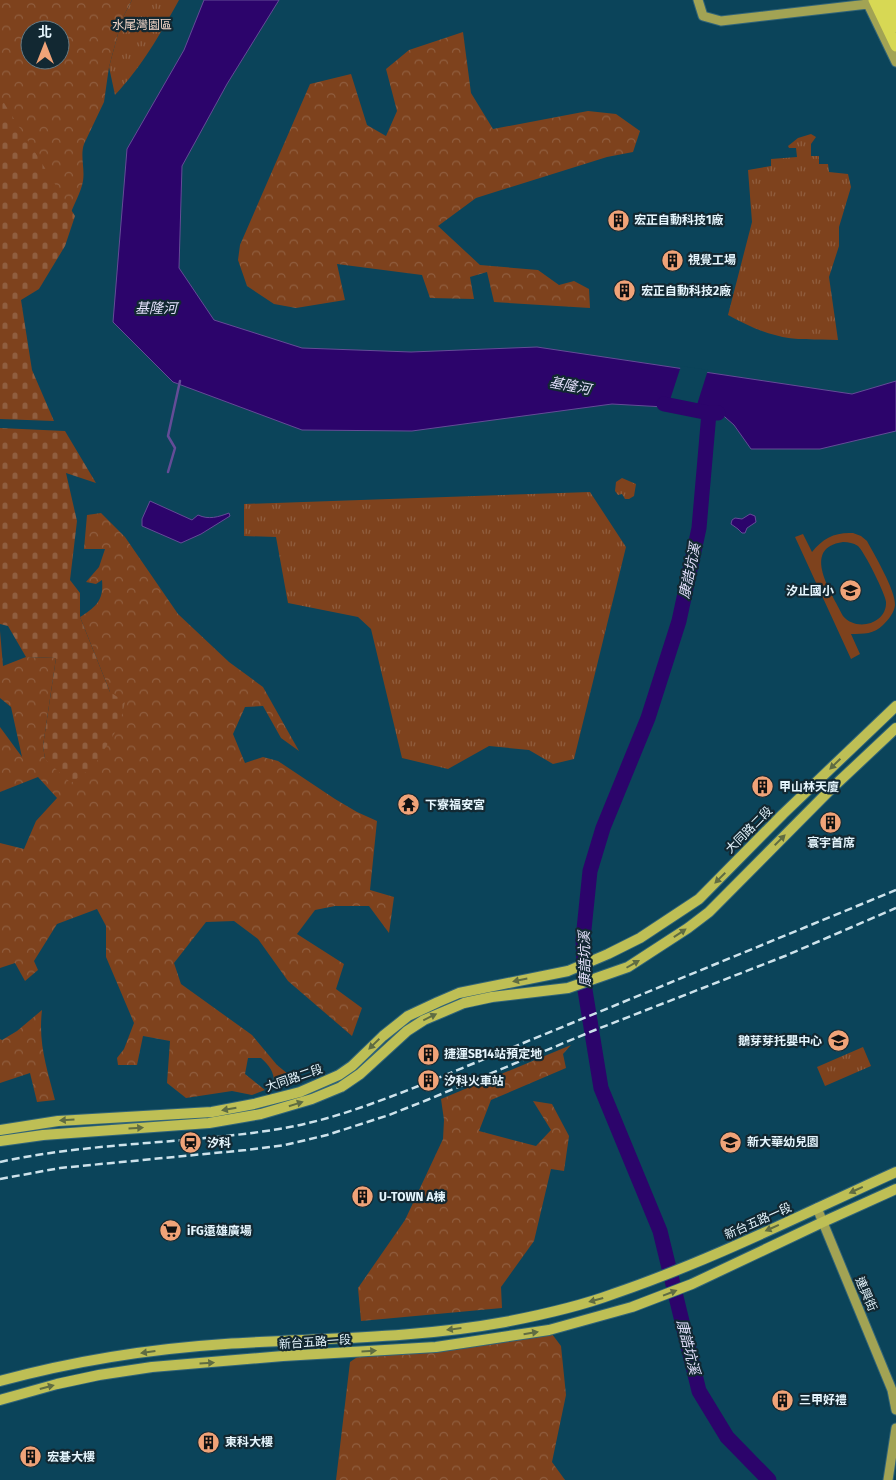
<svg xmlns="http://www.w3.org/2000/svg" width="896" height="1480" viewBox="0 0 896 1480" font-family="'Fira Sans','Noto Sans TC',sans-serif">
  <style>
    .grass { fill: url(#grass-tufts) }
    .forest { fill: url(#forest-crowns); fill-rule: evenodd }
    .cemetery { fill: url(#cemetery-stones) }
    .pitch { fill: #7e421d; fill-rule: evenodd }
    .water { fill: #2c046b; stroke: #644c97 }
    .pier { fill: #0b445a }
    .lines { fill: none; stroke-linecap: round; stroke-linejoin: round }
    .stream { stroke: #644c97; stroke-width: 2.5 }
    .river { stroke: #2c046b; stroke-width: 15 }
    .secondary-casing { stroke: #326477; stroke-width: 11 }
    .primary-casing { stroke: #326477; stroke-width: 12 }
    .highway-casing { stroke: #326477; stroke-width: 14 }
    .secondary { stroke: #a2a354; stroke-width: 9 }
    .primary { stroke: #bebf55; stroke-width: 10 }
    .highway { stroke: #d7d854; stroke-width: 11 }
    .rail { stroke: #cde2eb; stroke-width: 2.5; stroke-dasharray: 8 4; stroke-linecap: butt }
    .oneway { fill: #5f6c42 }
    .labels { text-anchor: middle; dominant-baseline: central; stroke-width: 4.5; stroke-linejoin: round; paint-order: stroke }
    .park-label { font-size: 12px; fill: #f2d6c8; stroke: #122832 }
    .poi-label { font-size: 12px; font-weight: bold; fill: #e5f5fd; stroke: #122832; text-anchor: start }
    .street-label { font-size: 12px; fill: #e5f5fd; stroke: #122832 }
    .water-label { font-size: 14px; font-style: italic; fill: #e1def9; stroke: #122832 }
  </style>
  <defs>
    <pattern id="grass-tufts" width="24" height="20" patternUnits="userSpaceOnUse" patternTransform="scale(1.25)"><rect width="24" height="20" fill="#7e421d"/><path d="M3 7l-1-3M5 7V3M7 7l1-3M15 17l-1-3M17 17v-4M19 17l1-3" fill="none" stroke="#905e3f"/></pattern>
    <pattern id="forest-crowns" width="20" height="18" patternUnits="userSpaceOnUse" patternTransform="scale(1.25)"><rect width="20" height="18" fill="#7e421d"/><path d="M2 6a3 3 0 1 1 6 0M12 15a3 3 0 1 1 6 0" fill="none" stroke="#905e3f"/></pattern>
    <pattern id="cemetery-stones" width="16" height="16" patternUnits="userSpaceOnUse" patternTransform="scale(1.25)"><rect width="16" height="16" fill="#7e421d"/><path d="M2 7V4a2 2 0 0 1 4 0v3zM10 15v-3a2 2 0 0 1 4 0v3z" fill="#905e3f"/></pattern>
  </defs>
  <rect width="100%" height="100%" fill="#0b445a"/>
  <!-- grass -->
  <path class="grass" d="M132,0H179C159,36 143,65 115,95L109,67L122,19Z
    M811,134L816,137L811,144V156H819V164H828L829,172L848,174L851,187L839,227V246L829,277L838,340C817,339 795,341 775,335C758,331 743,323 728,315L752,222L748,170L771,166V159L797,157L796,148H789L788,146L798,138Z
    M622,478L636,484L634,496L629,499H625L622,494L618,495L615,491L616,482Z
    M590,492L626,547L574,759L553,764L529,750L489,746L448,769L402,758L371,629L358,617L288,603L276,537L244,536V504Z
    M863,1047L871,1066L825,1086L817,1067Z"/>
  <!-- forest -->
  <path class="forest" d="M0,0H132L122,19L109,67L104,102L84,144C80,156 85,168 83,181C81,192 74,204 70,215L4,104H0ZM30,30H60V60H30Z
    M463,32L471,93L493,129L588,111L616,114L640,131L633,152L607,157L476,198L438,226L480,265L538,270L559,285L574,281L589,289L590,308L494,302L487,272L470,277L474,299L430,298L422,275L337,264L345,300L296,308L274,304L247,286L238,260L240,245L310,84L351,74L367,125L386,136L397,111L386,69L409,50Z
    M101,513L125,537L178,614L229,662L263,687L299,751L281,738L263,706L245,707L233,734L245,763L263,757L278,761L335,799L357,812L377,821L370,890L394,897L389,933L369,906H335L315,910L297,934L344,964L336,989L362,1008L352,1036L288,981L258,939L234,921L206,922L174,963L181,984L252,1035L277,1065L294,1079L274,1086C275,1073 270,1066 261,1058H248L245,1074L265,1090L252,1095L232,1091L186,1098L167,1083L170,1041L143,1036L137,1065H118L117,1058L124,1049L134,1023L106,957V926L97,909L57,924L34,961L38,970L25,981L15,963L0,968V843L24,849L36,821L57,798L38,777L0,792V727L22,757L11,707L0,698V631L3,666L26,657L56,658L43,746L45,759L110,692L80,617C96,607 104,600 102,580L96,584L86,582L99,567L105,549H84L87,515Z
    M42,1010C38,1044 47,1068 55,1100L37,1102L30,1073L0,1083V1039L2,1040L17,1031Z
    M571,1045L563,1054L566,1068L491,1100L479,1131L536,1146L551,1130L533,1101L552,1104L569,1136L564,1171L551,1169L534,1241L501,1287L502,1308L361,1321L358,1288L405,1220L443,1139L444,1120L441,1099Z
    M549,1330L561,1346L566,1395L552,1462L565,1480H336L350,1362L366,1351Z"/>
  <!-- cemetery -->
  <path class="cemetery" d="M4,103L75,216L65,246L39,289L21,300L32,370L54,421L0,419V104Z
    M0,428L65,431L96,483L66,473L77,521L70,580L80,593V617L110,692L125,702L119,726L94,766L71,783L45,759L43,746L56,658L26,657L8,626L0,624Z"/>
  <!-- pitch -->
  <path class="pitch" d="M853,533L861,536L867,541C874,554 896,591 895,605C894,613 889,619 883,625C874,634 864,634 851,634L860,654L851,659L795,537L803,534L812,552C823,538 835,532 853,533ZM843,542C849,542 853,543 858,546C864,551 886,595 886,602C887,624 856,632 843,616C832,593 800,548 843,542Z"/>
  <!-- water -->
  <path class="water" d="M204,0H279L227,84L182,166L179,268L214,320L302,348L411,352L537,347L852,394L896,381V431L820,449H751L734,425L717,410L612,404L412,431L302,430L173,382L113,322L127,149L184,50Z
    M150,501L192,520L198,515C209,520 218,517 229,513L230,516L201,534L181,543L142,526V519Z
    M750,514L755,516L756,522L747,528L745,533H742L738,529L731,524L732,520L735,518L742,519Z"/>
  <!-- pier -->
  <path class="pier" d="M681,366L708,370L695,411L667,409Z"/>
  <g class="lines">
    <!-- stream -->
    <path class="stream" d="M168,472L175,448L168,436L180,381"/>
    <!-- river -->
    <path class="river" d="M664,404L709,413H718
      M709,413L699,528L679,621L648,718L603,828L590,871L583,939L585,990L601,1088L660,1231L699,1391L727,1437L769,1480"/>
    <defs>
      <path id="secondary" d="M698,0L703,16L721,21L868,4L896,62
        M817,1208L892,1390L896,1410
        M888,1480L896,1428"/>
      <path id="primary" d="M0,1130L58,1121L212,1112L254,1104L300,1092L339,1075L352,1066L383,1036L408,1016L438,1002L459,993L568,971L608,954L640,938L699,899L783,814L896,706
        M0,1141L43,1135L209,1123L261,1114L312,1099L341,1087L360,1074L407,1031L424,1020L464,1003L492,997L568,988L628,967L688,928L709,912L832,788L896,728
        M0,1381C74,1361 149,1349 225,1344C318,1338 413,1339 505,1322C541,1315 578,1307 613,1294C710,1261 803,1214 896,1172
        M0,1400L57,1384L99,1375L152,1367L283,1356L436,1347L549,1330L632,1307L692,1284L823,1222L896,1189"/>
      <path id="highway" d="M874,0L896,46
        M881,0L896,27
        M891,0L896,10"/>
    </defs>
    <!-- secondary casing -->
    <use href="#secondary" class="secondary-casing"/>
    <!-- primary casing -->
    <use href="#primary" class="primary-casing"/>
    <!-- highway casing -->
    <use href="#highway" class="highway-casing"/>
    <!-- secondary -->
    <use href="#secondary" class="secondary"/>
    <!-- primary -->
    <use href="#primary" class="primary"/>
    <!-- highway -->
    <use href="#highway" class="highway"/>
    <!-- rail -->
    <path class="rail" d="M0,1162C91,1142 187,1144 279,1129C328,1121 375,1103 421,1085L896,890
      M0,1179L60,1168L246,1150L285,1145L327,1135L389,1115L427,1100L595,1030L785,956L896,908"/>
  </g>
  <!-- one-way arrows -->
  <defs><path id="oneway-solid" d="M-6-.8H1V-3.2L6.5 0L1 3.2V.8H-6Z" transform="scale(1.25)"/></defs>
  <g class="oneway">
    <use href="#oneway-solid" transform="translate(835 764) rotate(136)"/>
    <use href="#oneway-solid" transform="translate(780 840) rotate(-45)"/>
    <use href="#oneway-solid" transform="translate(720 878) rotate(135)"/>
    <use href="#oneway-solid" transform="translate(680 933) rotate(-34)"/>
    <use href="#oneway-solid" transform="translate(633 964) rotate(-30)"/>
    <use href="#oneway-solid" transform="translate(520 980) rotate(168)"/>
    <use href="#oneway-solid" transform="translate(430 1017) rotate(-26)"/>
    <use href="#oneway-solid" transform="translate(374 1044) rotate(136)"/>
    <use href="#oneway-solid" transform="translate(296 1104) rotate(-17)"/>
    <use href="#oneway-solid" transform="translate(229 1109) rotate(170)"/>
    <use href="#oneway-solid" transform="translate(67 1120) rotate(177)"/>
    <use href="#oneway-solid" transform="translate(136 1128) rotate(-4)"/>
    <use href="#oneway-solid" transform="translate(856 1190) rotate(155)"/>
    <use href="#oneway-solid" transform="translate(772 1228) rotate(156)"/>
    <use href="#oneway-solid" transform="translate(670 1293) rotate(-21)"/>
    <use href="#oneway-solid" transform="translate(596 1300) rotate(165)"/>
    <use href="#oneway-solid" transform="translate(454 1329) rotate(173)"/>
    <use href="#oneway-solid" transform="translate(531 1333) rotate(-9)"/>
    <use href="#oneway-solid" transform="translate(369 1351) rotate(-3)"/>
    <use href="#oneway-solid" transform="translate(148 1352) rotate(172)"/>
    <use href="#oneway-solid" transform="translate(207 1363) rotate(-4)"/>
    <use href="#oneway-solid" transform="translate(47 1387) rotate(-15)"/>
  </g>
  <!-- icons -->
  <defs>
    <symbol id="building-disc" viewBox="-11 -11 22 22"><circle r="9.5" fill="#f0a378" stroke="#122832"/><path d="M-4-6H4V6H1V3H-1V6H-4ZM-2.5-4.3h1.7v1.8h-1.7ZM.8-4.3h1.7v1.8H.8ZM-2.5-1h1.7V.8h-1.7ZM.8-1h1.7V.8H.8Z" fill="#111"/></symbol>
    <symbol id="school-disc" viewBox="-11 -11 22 22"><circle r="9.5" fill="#f0a378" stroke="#122832"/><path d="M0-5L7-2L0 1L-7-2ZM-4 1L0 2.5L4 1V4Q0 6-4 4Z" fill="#111"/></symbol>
    <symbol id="temple-disc" viewBox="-11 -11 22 22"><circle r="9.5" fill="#f0a378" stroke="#122832"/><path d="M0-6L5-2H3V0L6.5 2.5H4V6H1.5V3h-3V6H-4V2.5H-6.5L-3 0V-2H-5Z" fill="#111"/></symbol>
    <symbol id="station-disc" viewBox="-11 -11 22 22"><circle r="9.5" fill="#f0a378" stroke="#122832"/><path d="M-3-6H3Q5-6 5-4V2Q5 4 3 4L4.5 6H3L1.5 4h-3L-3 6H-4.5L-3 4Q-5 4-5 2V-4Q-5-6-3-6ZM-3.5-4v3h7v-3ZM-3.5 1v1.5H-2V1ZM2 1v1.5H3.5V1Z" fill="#111"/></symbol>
    <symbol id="supermarket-disc" viewBox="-11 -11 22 22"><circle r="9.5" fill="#f0a378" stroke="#122832"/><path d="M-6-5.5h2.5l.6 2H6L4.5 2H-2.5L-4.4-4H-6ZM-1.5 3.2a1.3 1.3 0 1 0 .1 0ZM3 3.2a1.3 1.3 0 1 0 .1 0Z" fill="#111"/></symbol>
  </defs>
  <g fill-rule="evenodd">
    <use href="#building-disc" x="606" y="208" width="25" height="25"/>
    <use href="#building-disc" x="660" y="248" width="25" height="25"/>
    <use href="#building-disc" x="612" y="278" width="25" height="25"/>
    <use href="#school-disc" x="838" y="578" width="25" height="25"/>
    <use href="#building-disc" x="750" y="774" width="25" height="25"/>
    <use href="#temple-disc" x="396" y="792" width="25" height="25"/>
    <use href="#building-disc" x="818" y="810" width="25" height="25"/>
    <use href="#school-disc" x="826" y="1028" width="25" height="25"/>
    <use href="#building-disc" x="416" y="1042" width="25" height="25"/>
    <use href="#building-disc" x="416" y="1068" width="25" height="25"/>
    <use href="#school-disc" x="718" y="1130" width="25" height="25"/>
    <use href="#station-disc" x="178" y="1130" width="25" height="25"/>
    <use href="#building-disc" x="350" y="1184" width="25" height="25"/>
    <use href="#supermarket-disc" x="158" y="1218" width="25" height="25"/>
    <use href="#building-disc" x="770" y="1388" width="25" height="25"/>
    <use href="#building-disc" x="196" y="1430" width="25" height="25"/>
    <use href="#building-disc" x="18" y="1444" width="25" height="25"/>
  </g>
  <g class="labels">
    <!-- park labels -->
    <g class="park-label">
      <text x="142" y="25">水尾灣園區</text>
    </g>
    <!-- poi labels -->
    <g class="poi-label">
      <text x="634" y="220">宏正自動科技1廠</text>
      <text x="688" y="260">視覺工場</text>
      <text x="641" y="291">宏正自動科技2廠</text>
      <text x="834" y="591" text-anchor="end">汐止國小</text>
      <text x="779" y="787">甲山林天廈</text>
      <text x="425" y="805">下寮福安宮</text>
      <text x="831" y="843" text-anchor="middle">寰宇首席</text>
      <text x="822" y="1041" text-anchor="end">鵝芽芽托嬰中心</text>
      <text x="444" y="1054">捷運SB14站預定地</text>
      <text x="444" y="1081">汐科火車站</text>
      <text x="747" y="1142">新大華幼兒園</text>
      <text x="207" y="1143">汐科</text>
      <text x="379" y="1197">U-TOWN A棟</text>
      <text x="187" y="1231">iFG遠雄廣場</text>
      <text x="799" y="1400">三甲好禮</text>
      <text x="225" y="1442">東科大樓</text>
      <text x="47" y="1457">宏碁大樓</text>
    </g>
    <!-- street labels -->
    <g class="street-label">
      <text transform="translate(749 830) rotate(-45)">大同路二段</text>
      <text transform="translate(294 1078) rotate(-19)">大同路二段</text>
      <text transform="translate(758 1221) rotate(-24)">新台五路一段</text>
      <text transform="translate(866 1294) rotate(67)">連興街</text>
      <text transform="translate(315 1342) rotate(-4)">新台五路一段</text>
    </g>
    <!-- water labels -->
    <g class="water-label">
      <text x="156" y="308">基隆河</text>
      <text transform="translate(570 386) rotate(11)">基隆河</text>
      <text transform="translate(690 571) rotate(-78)">康誥坑溪</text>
      <text transform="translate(585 959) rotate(-91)">康誥坑溪</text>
      <text transform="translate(688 1347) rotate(76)">康誥坑溪</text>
    </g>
  </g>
  <!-- north arrow -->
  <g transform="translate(45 45)"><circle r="24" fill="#122832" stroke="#667a83"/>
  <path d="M0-4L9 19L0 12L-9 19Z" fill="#f0a378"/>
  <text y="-8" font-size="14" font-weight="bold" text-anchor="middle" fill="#e5f5fd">北</text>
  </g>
</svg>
